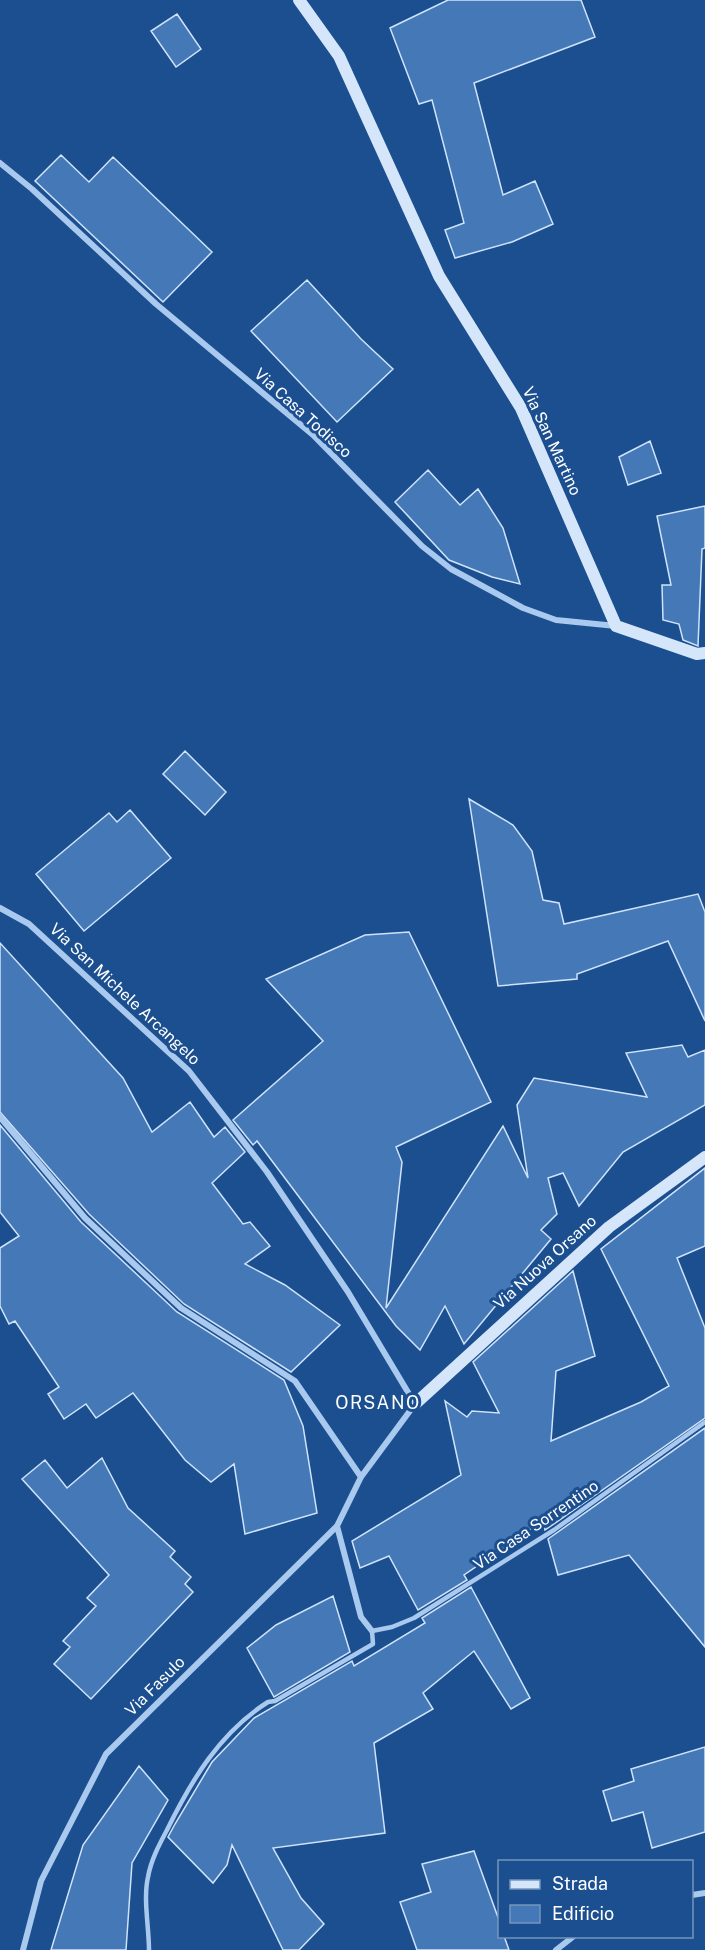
<svg xmlns="http://www.w3.org/2000/svg" width="705" height="1950" viewBox="0 0 705 1950" font-family="'Public Sans',sans-serif">
  <style>
    .building { fill: #4478b7; stroke: #cfe3fa; stroke-width: 1.5 }
    .lines { fill: none; stroke-linecap: round; stroke-linejoin: round }
    .lane { stroke: #a9c9ee; stroke-width: 4.5 }
    .street { stroke: #a9c9ee; stroke-width: 6 }
    .secondary { stroke: #d6e6fa; stroke-width: 12 }
    .labels { text-anchor: middle; dominant-baseline: central; stroke-width: 6; stroke-linejoin: round; paint-order: stroke }
    .street-label { font-size: 16px; fill: #fff; stroke: #1b4f8f }
    .neighbourhood-label { font-size: 18px; letter-spacing: 1.5px; fill: #fff; stroke: #1b4f8f }
  </style>
  <rect width="100%" height="100%" fill="#1b4f8f"/>
  <!-- building -->
  <path class="building" d="M448,0H581L595,37L474,83L503,195L535,181L553,224L512,242L455,258L445,230L464,223L432,100L419,104L390,28Z
    M177,14L201,49L176,67L151,31Z
    M61,155L89,182L113,157L212,252L163,302L35,181Z
    M307,280L361,339L393,369L337,422L251,331Z
    M650,441L661,473L628,485L619,457Z
    M428,470L460,505L478,489L503,528L520,584L492,577L449,560L395,502Z
    M705,506V548L702,549L698,646L683,640L679,624L663,620L662,585H671L657,516Z
    M185,751L226,792L205,815L163,774Z
    M469,799L513,825L532,851L543,900L559,903L564,924L698,894L705,912V1021L668,941L577,974V979L498,986Z
    M130,810L171,858L84,931L36,874L109,813L117,822Z
    M409,932L491,1102L396,1147L402,1162L386,1308L503,1126L528,1178L517,1105L534,1078L647,1097L626,1053L682,1045L688,1057L705,1050V1105L623,1152L579,1206L563,1173L548,1178L557,1214L541,1230L551,1239L464,1344L445,1306L420,1350L396,1326L257,1141L253,1145L233,1120L323,1041L266,979L365,935Z
    M0,943L123,1078L152,1132L190,1102L214,1137L225,1127L245,1152L212,1183L243,1224L250,1222L270,1246L245,1264L285,1285L340,1325L291,1372L184,1304L89,1214L0,1112Z
    M0,1125L81,1222L177,1312L284,1380L303,1426L317,1513L245,1534L234,1464L211,1482L185,1460L133,1393L96,1418L86,1404L64,1419L48,1394L59,1387L15,1321L9,1324L0,1306V1248L19,1236L0,1212Z
    M705,1168V1246L677,1258L705,1328V1418L551,1526L545,1530L543,1521L464,1575L467,1580L418,1610L389,1556L360,1568L352,1541L461,1475L445,1401L467,1417L472,1411L499,1413L473,1362L573,1271L595,1356L556,1371L551,1441L641,1402L669,1386L601,1249Z
    M705,1428V1647L629,1555L558,1575L548,1539Z
    M102,1458L128,1508L175,1551L170,1557L191,1577L185,1584L193,1592L91,1699L54,1664L70,1647L63,1641L96,1606L87,1598L109,1575L22,1479L45,1460L67,1488Z
    M471,1587L530,1698L511,1709L474,1651L423,1693L433,1709L374,1743L385,1833L273,1848L301,1898L324,1924L299,1950H283L232,1845L227,1865L213,1883L168,1837L175,1824L212,1762L254,1718L352,1661L354,1666L425,1623L422,1618Z
    M333,1596L350,1652L274,1697L247,1648L276,1625Z
    M705,1747V1832L652,1848L643,1812L612,1821L603,1791L634,1781L631,1769Z
    M139,1766L168,1800L132,1863L126,1950H51L83,1845Z
    M474,1851L500,1923V1936H504L509,1950H417L400,1902L431,1892L422,1864Z"/>
  <g class="lines">
    <!-- lane -->
    <path class="lane" d="M149,1950C149,1927 143,1899 148,1877C151,1860 159,1845 167,1830C191,1781 220,1732 268,1702L275,1701L373,1644L372,1631L392,1627L414,1618L554,1530L705,1422"/>
    <!-- street -->
    <path class="street" d="M0,163L32,189L156,304L313,435L422,546L451,569L523,608L556,620L616,626
      M0,908L29,924L189,1071L267,1172L348,1292L415,1404L361,1477L337,1526L106,1754L41,1881L23,1950
      M0,1117L85,1218L181,1308L295,1381L361,1477
      M337,1526L361,1617L372,1631
      M692,1895L705,1893
      M556,1950L574,1936"/>
    <!-- secondary -->
    <path class="secondary" d="M299,0L339,56L439,276L521,408L616,626L697,654L705,653
      M415,1404L609,1227L705,1157"/>
  </g>
  <g class="labels">
    <!-- street labels -->
    <g class="street-label">
      <text transform="translate(303 413) rotate(42)">Via Casa Todisco</text>
      <text transform="translate(552 441) rotate(65)">Via San Martino</text>
      <text transform="translate(125 994) rotate(43)">Via San Michele Arcangelo</text>
      <text transform="translate(545 1262) rotate(-42)">Via Nuova Orsano</text>
      <text transform="translate(536 1525) rotate(-34)">Via Casa Sorrentino</text>
      <text transform="translate(155 1686) rotate(-45)">Via Fasulo</text>
    </g>
    <!-- neighbourhood labels -->
    <g class="neighbourhood-label">
      <text x="378" y="1402">ORSANO</text>
    </g>
  </g>
  <!-- legend -->
  <rect x="498" y="1860" width="195" height="78" fill="#1b4f8f" stroke="#7695bc" stroke-width="1.5"/>
  <rect x="510" y="1880" width="30" height="9" fill="#d6e6fa" stroke="#7695bc" stroke-width="1.5"/>
  <text x="552" y="1890" font-size="18" fill="#ffffff">Strada</text>
  <rect x="510" y="1905" width="30" height="18" fill="#4478b7" stroke="#7695bc" stroke-width="1.5"/>
  <text x="552" y="1920" font-size="18" fill="#ffffff">Edificio</text>
</svg>
